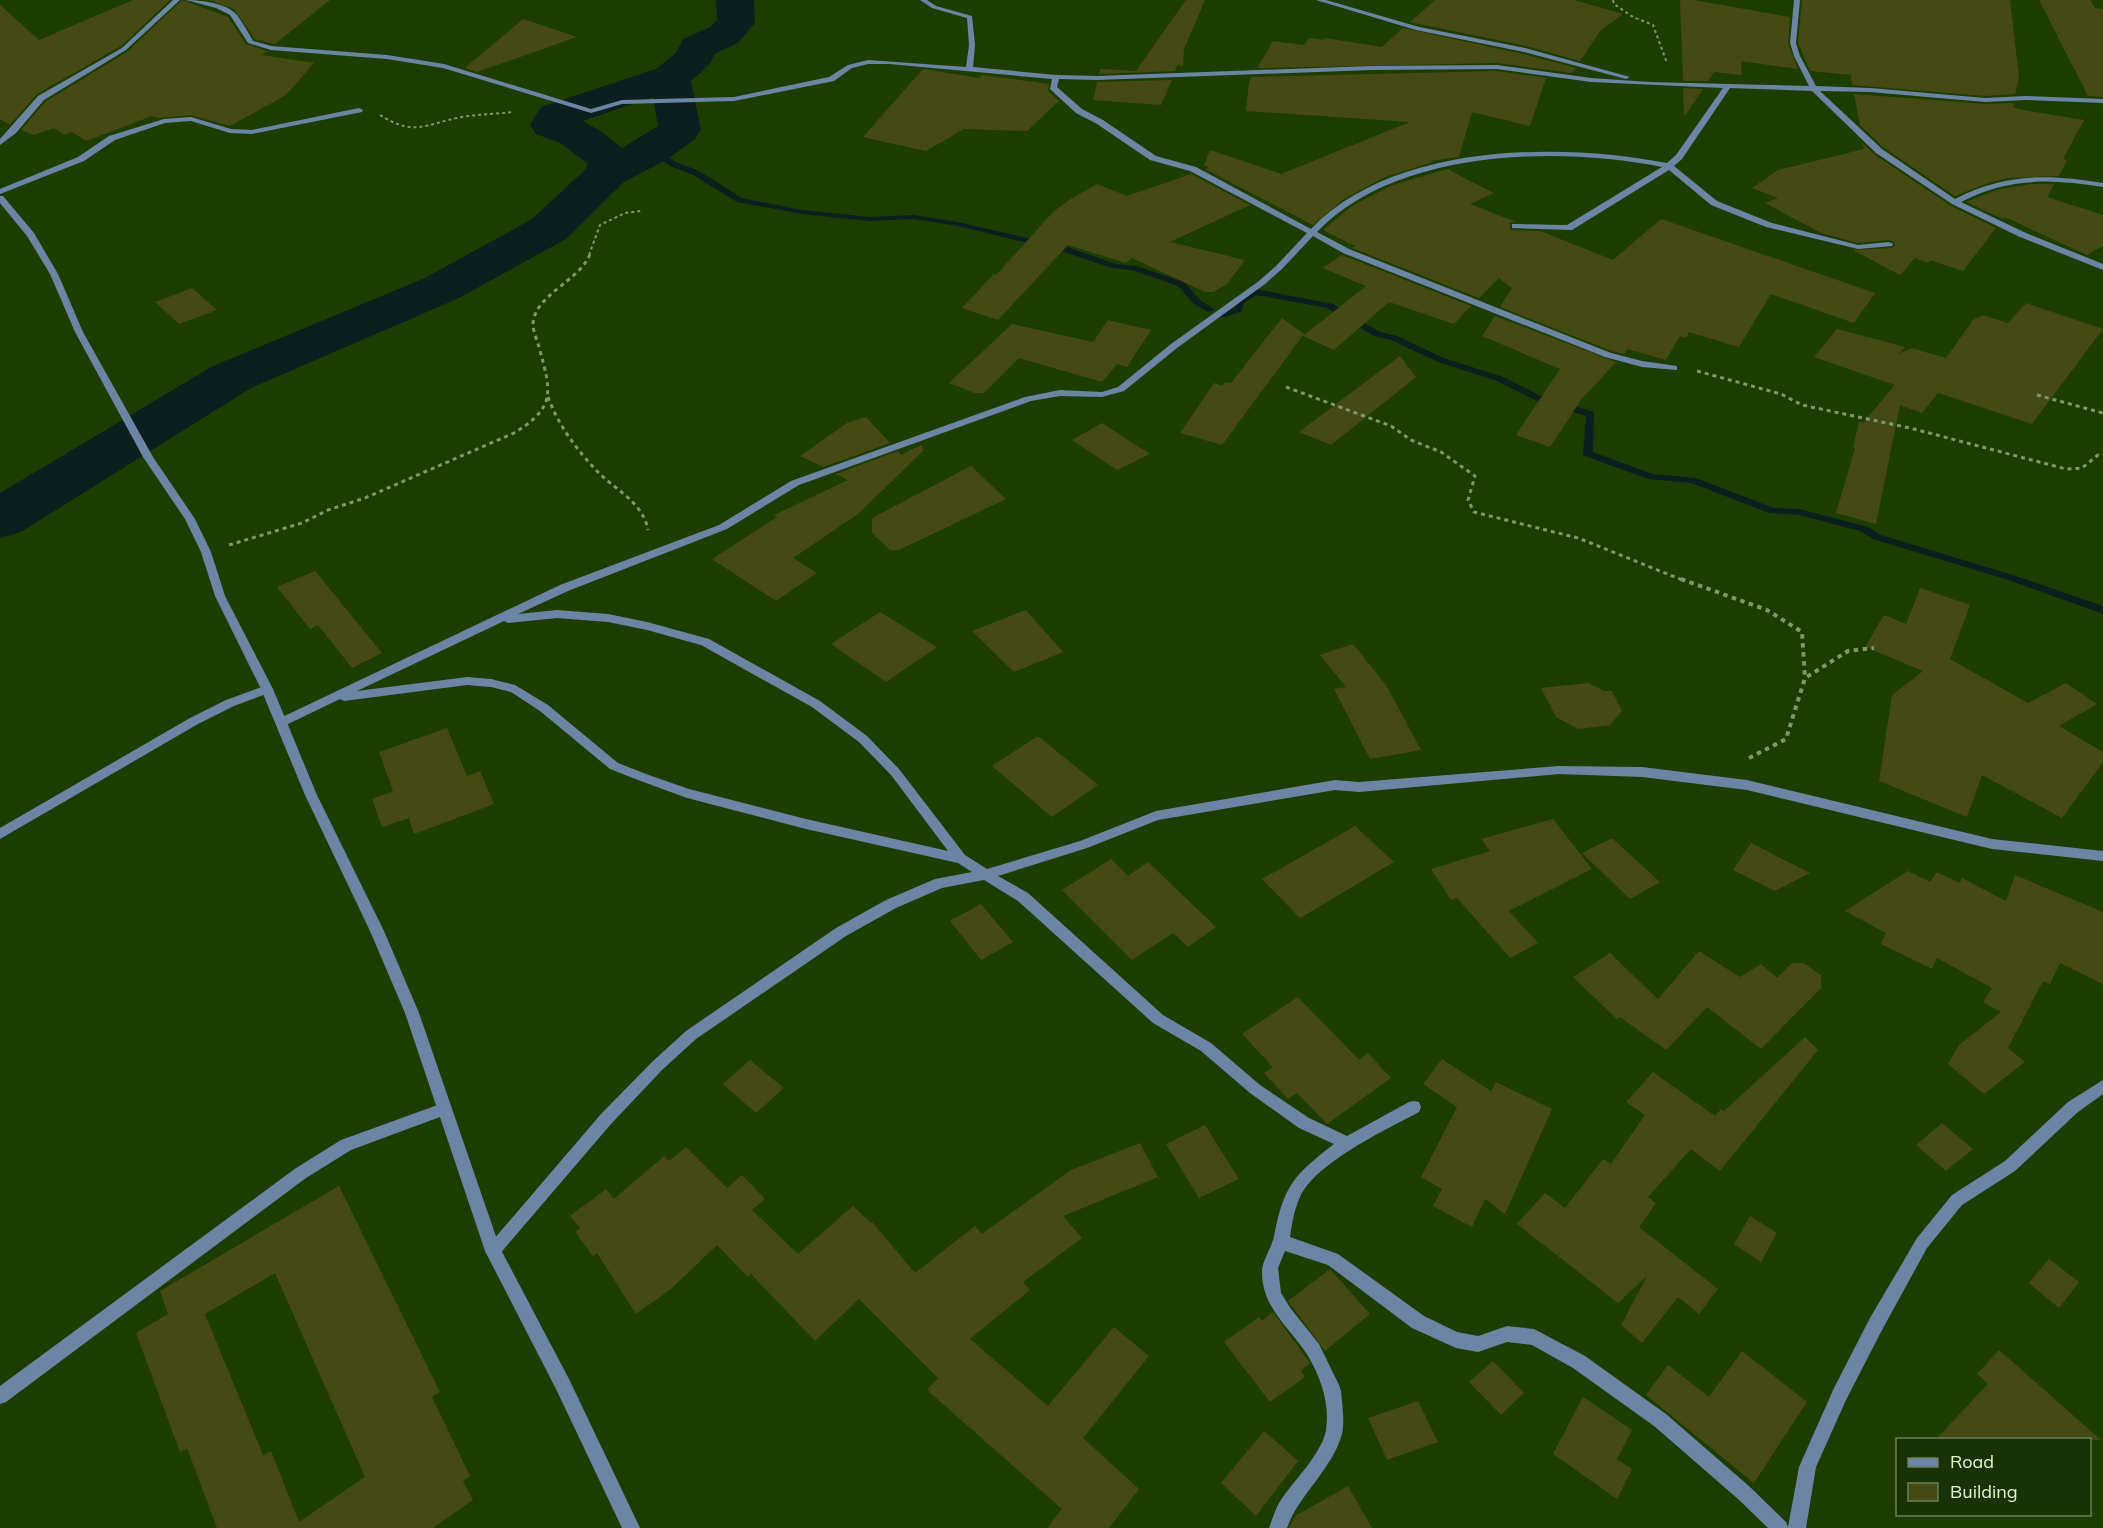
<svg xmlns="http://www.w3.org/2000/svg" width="2103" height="1528" viewBox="0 0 2103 1528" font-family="Mulish,sans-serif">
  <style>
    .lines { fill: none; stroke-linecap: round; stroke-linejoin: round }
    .stream { fill: #0c1f1e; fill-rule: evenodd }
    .river { fill: #0c1f1e; fill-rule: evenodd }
    .building { fill: #454a14; fill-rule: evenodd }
    .path-far2 { stroke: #7e986a; stroke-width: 2; stroke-dasharray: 3 3; stroke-linecap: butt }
    .path-far1 { stroke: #7e986a; stroke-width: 3; stroke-dasharray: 4 4; stroke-linecap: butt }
    .path { stroke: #7e986a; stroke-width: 4; stroke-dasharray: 4.5 4.5; stroke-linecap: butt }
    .minor { fill: #6c85a4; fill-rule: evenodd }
    .tertiary { fill: #6c85a4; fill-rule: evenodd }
  </style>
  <rect width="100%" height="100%" fill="#1d3d00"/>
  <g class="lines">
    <!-- stream -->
    <path class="stream" d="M650,148H656L676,162L699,171L742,198L802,210L869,217L914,215L958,222L1070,248L1116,264L1136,266L1184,282L1200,300L1215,310L1208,312L1194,304L1178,286L1132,270L1112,268L1064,252L958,226L914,219L869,221L802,214L737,202L693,175L670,166L650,152Z
      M1256,289L1333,304L1380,332L1397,336L1444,358L1503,377L1543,397L1594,412L1593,452L1653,474L1696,478L1774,508L1799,509L1868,527L1881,535L2016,576L2103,606V614L2008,580L1873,539L1860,531L1799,515L1769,513L1691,483L1648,479L1585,456L1583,454L1586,416L1537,401L1497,381L1438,362L1391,340L1374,336L1327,308L1257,295L1244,303L1242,311L1226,317H1220V313L1235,308L1237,300Z"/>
    <!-- river -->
    <path class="river" d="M716,0H754L755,23L738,43L716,53L709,65L691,81L701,130L695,139L668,159L624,182L566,239L459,298L251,388L21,532L0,538V493L213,366L425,278L532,219L586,169L587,163L560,143L536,134L530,125L541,107L656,69L676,53L683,39L710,27L717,20ZM653,97L658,126L622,148L605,134L583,121Z"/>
  </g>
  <!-- building -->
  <path class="building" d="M133,0H170L121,46L37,94L10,125L0,119V5L39,40Z
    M182,0L228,17L246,44L267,51L262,55L314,63L286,95L230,126L191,115L158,118L152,116L86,141L72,132L64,135L54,128L34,135L21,130L45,102L127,52Z
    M209,0H330L275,44L255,39L234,9Z
    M1186,0H1205L1184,49L1183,66L1177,65L1175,71L1099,74L1100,69L1136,71Z
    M1435,0H1574L1623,14L1600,31L1580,61L1526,46L1410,22Z
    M1680,0H1694L1790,17L1788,44L1798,69L1741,61L1742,75L1714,72L1708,81H1683Z
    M1802,0H2010L2019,77L2015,94L1985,96L1852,85L1851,75L1810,71L1798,43Z
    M2039,0H2090L2095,8L2103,9V97L2088,96Z
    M523,19L577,37L477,72L465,68Z
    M1403,28L1523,54L1576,68L1572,73L1497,63L1257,68L1273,41L1304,45L1309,38L1324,40L1325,38L1382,47Z
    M923,69L979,78L982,75L1049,84L1048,91L1059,101L1027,131L964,129L926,151L863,137Z
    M1497,71L1546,78L1530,126L1472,112L1459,157L1430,161L1433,162L1385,177L1344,199L1313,225L1205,169L1210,168L1204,165L1210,150L1281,174L1410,122L1246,111L1249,82L1252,77Z
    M1172,80L1161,105L1093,100L1097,82Z
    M1683,88L1703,89L1684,117Z
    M1854,94L1985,104L2013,103V107L2023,110L2084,120L2063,159L2067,160L2059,176L2009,178L1991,182L1955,196L1883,147L1860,125Z
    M1863,144L1875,155L1951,206L1996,228L1963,271L1930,260L1928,263L1915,258L1900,275L1853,250L1892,248L1895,245L1894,242L1889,240L1858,243L1821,233L1765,203L1778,198L1752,188L1778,170L1864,149Z
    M1447,169L1494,193L1470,204L1516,222H1510V230L1540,231L1613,260L1661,219L1875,293L1854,323L1771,294L1739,347L1689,332L1686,338L1680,336L1666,360L1628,349L1624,354L1612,351L1500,307L1512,288L1499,278L1479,298L1352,248L1355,246L1323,230L1352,206L1390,186Z
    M1191,174L1250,205L1170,242L1245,260L1227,284L1213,292H1205L1132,258L1126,263L1068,245L998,320L962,308L994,274L996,275L1054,211L1072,198L1097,184L1127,196Z
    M2031,184H2054L2047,197L2103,215V246L2087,255L2005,217L2003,219L1966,202L1997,190Z
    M1342,255L1471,306L1454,324L1389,302L1334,350L1303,336L1366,286L1323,268Z
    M192,288L217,310L179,324L155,302Z
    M2026,303L2103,329L2032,424L1938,393L1922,413L1900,405L1876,524L1836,513L1855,448L1853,447L1859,422H1864L1895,385L1814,357L1837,329L1905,347L1899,354L1911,348L1946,358L1973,320L1983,315L2008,323Z
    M1495,316L1616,362L1581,400L1550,447L1516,435L1560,369L1482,336Z
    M1282,318L1304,334L1222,445L1180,433L1214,383L1222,386L1225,382L1231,383Z
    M1108,320L1151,330L1127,367L1117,364L1102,382L1019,358L984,393H975L949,383L1012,324L1093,342Z
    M1400,356L1416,377L1331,445L1299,432Z
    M866,417L890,443L823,467L800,456L847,423Z
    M1102,423L1150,454L1117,470L1072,440Z
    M921,445L924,450L858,514L793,558L817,573L776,601L712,559L777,517L774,515L848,480L836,474L898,451L901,455Z
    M971,466L1006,499L899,550H890L872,533V518Z
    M315,571L382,653L352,668L318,625L310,629L277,587Z
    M1920,588L1970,605L1950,659L2028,703L2066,683L2097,704L2059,726L2103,752V762L2062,818L1982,775L1967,817L1879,781L1892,695L1923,671L1865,647L1884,615L1906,624Z
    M1026,610L1063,652L1014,672L972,631Z
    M880,612L937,647L886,682L831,644Z
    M1353,644L1386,685L1421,750L1370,759L1334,689L1346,687L1320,655Z
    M1588,683L1604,691H1612L1622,711L1610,725L1578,729L1556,717L1541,688Z
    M447,728L467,776L480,771L494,804L414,834L409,818L382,827L372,799L393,791L379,752Z
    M1038,736L1098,785L1052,817L992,766Z
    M1553,819L1592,869L1509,911L1538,943L1510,958L1457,898L1451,900L1431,869L1490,851L1481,839Z
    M1355,826L1394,862L1300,918L1262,879Z
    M1612,838L1660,882L1630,899L1582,853Z
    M1751,843L1810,873L1775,891L1733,870Z
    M1111,859L1128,876L1148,862L1216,927L1188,947L1173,933L1132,960L1062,890Z
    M1908,871L1930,882L1937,872L1959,883L1962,878L2006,901L2015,875L2103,912V984L2060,963L2050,984L2043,981L2008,1048L2025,1062L1984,1094L1948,1064L1959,1045L2001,1012L1983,1002L1992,988L1937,958L1932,969L1881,944L1886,933L1845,911Z
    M981,904L1013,942L981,960L950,921Z
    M1699,951L1740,977L1761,964L1777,978L1792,963H1803L1821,975V988L1761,1049L1707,1007L1666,1050L1620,1017L1617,1019L1573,977L1610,953L1658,999Z
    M1298,997L1359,1060L1368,1053L1391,1078L1327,1124L1297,1093L1288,1099L1264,1073L1273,1067L1242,1034Z
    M1805,1037L1818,1050L1720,1171L1691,1149L1648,1197L1656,1203L1639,1227L1718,1289L1699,1314L1678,1297L1642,1343L1621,1325L1647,1276L1618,1303L1517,1224L1545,1193L1565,1208L1603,1159L1611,1164L1645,1115L1626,1102L1653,1072L1715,1116L1721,1109L1724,1111Z
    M1442,1059L1491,1091L1496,1082L1552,1109L1505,1214L1485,1199L1472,1227L1433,1206L1442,1189L1421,1177L1457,1107L1423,1084Z
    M750,1060L784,1088L756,1113L723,1084Z
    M1942,1123L1973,1149L1946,1171L1916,1145Z
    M1205,1125L1239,1179L1199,1198L1166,1144Z
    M1140,1143L1158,1177L1063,1216L1082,1238L1023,1282L1030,1290L970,1339L1048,1406L1114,1327L1149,1356L1083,1438L1139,1489L1109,1528H1047L1062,1509L927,1390L938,1378L859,1299L815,1341L751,1274L748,1277L717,1245L671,1289L636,1314L597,1253L593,1256L575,1232L580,1228L570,1216L606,1189L614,1199L664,1156L669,1161L686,1147L727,1188L742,1175L765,1199L752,1210L798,1254L853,1206L871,1223L872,1222L915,1273L975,1226L982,1234L1071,1170Z
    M339,1186L440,1392L432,1397L470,1476L463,1481L473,1500L433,1528H217L187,1448L180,1452L136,1333L168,1314L160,1291ZM275,1273L365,1477L299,1522L271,1451L263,1455L205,1314Z
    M1750,1216L1777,1233L1761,1262L1734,1244Z
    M2049,1259L2079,1282L2059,1308L2029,1283Z
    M1330,1269L1370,1314L1325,1351L1288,1301Z
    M1273,1312L1310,1363L1301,1371L1305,1377L1270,1402L1224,1342L1259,1317L1262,1321Z
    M1999,1350L2101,1440H1935L1988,1384L1977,1374Z
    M1742,1351L1807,1402L1754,1483L1646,1395L1668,1365L1709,1397Z
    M1493,1361L1524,1393L1501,1415L1469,1382Z
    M1583,1397L1632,1430L1617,1459L1632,1469L1617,1499L1553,1454Z
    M1418,1401L1438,1442L1387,1460L1368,1418Z
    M1264,1431L1298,1461L1256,1516L1221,1483Z
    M1348,1486L1372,1528H1289L1295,1516Z"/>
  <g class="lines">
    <!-- path-far2 -->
    <path class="path-far2" d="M1613,0L1614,4L1633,17L1653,25L1667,63
      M380,115C415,137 425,124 462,117C479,114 497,114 514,112
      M589,255L600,225L625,213L641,211"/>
    <!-- path-far1 -->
    <path class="path-far1" d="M1697,371L1781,394L1802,405L1910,428L2066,469L2082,468L2098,455H2103
      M1286,387L1391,426L1411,440L1441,452L1475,476L1468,500L1474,512L1578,538L1685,581
      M2037,395L2103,413
      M548,397C558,425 577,450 597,471C615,490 643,502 648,530
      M229,545L302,523L328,510L365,498L514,433C557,407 551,391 539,347C537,340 533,331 533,324C534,295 581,280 590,254"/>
    <!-- path -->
    <path class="path" d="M1681,579L1767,610L1802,632L1805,678
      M1749,758L1786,739L1805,678L1848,651L1874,648"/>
    <!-- minor -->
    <path class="minor" d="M173,0H180L126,50L44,100L16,133L0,145V139L38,96L122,48Z
      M186,0C200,0 227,3 237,15C243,23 248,32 253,41L271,46L387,55L444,64L591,109L622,100L734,97L829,77L848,65L868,60L966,67L969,45L967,18L932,8L920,0H927L936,6L972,16L975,45L973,67L1056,75L1097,76L1371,66L1497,65L1591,78L1649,82L1809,86L1794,56L1790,43L1794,0H1800L1796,43L1800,56L1816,86L1870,88L1985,98L2025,96L2103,99V103L2025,100L1985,102L1870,92L1820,91L1882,149L1955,199C2005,173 2049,174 2103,183V187C2051,179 2009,177 1961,202L2026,233L2103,264V270L2020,237L1952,204L1876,153L1812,91L1730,88L1682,159L1674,166L1717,201L1772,223L1858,245L1889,242L1893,244L1892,246L1858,249L1766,227L1711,205L1669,170L1572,230L1512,228V224H1515L1567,225L1662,167C1558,146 1396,149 1317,232L1349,249L1611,353L1642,361L1677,366V370L1642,367L1605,357L1343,253L1313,236L1282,269L1265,284L1177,348L1124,391L1102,397L1060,396L1031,401L799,485L727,529L568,591L518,614L557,610L608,614L647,622L709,639L820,701L867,736L899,769L965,855L987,869L1080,841L1156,811L1335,780L1359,782L1559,766L1642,767L1747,780L1992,839L2103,851V861L1992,849L1747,790L1642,777L1559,774L1359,792L1335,790L1158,820L1087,848L998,876L1028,893L1163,1015L1211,1043L1260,1085L1309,1118L1347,1136L1409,1102L1414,1101L1419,1102L1421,1107L1419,1112C1387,1129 1315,1163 1300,1197C1294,1210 1292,1224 1290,1237L1338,1254L1424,1316L1457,1332L1478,1336L1507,1326L1534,1329L1585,1356L1666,1414L1750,1487L1786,1522L1788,1527L1799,1467L1834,1388L1870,1318L1917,1238L1952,1195L2005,1161L2068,1102L2103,1080V1094L2078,1112L2015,1171L1962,1205L1927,1248L1882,1330L1846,1400L1816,1467L1806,1528H1768L1738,1499L1654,1426L1573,1368L1532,1345L1507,1342L1478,1352L1456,1348L1412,1328L1328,1265L1285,1251L1278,1268L1281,1293L1291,1309L1319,1344L1339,1385L1341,1391C1342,1404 1345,1421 1342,1434C1332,1470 1299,1494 1287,1528H1269C1272,1520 1275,1510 1279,1503C1292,1482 1322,1454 1326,1430C1330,1404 1321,1378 1308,1356C1290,1327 1261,1308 1262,1270C1263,1259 1272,1247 1274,1236C1284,1185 1294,1175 1334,1144L1299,1128L1250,1093L1201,1051L1153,1023L1018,901L984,880L942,888L896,908L846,936L696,1039L662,1070L611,1124L498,1256L493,1258L488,1256L485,1251L488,1246L601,1114L652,1062L686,1031L836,928L886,900L935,879L972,872L958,863L806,829L687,798L638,780L610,769L540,711L511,692L491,687L467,685L344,701L340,699L286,725H278L276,722L278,719L560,585L719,525L791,481L1025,397L1060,390L1102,392L1118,387L1171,344L1259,281L1276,266L1307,233L1190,171L1150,160L1097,124L1076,113L1050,89L1052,79L889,64H868L852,68L834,81L734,101L622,104L591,113L443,68L387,59L271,50L248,43L230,15L216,8ZM1497,69L1591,82L1723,88L1676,155L1667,163C1560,142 1393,143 1311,229L1196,167L1156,156L1103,120L1082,109L1057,87L1059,79L1097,80L1371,70ZM557,618L608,622L647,630L701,645L812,707L859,742L891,775L948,851L806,819L689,789L646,774L618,763L548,705L515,685L491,679L467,677L357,691L504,621L508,623Z
      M1316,0H1326L1419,27L1525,48L1630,77L1626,79L1524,52L1416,30Z
      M359,108L363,110L362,112L252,134L230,133L191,121L165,123L115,140L84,161L0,194V189L78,157L109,136L164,119L191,117L231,129L252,130Z
      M267,685L273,689L271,692L234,706L198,724L0,839V828L190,718L226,700Z
      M443,1103L448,1104L450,1109L448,1114L351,1150L306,1178L6,1402L0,1404V1386L296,1168L341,1140Z"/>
    <!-- tertiary -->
    <path class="tertiary" d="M0,196H3L34,233L58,274L83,332L153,457L195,519L211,552L225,596L273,689L317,795L384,931L419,1013L500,1248L569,1379L640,1528H622L557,1391L485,1251L405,1013L370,931L305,795L261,689L215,596L201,552L185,519L143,457L75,332L50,274L27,236L0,203Z"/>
  </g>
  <!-- legend -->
  <rect x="1896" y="1438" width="195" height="78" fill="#183105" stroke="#687f58" stroke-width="1.5"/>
  <rect x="1908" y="1458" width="30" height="9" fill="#6c85a4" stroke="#687f58" stroke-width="1.5"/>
  <text x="1950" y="1468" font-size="18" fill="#dff3d4">Road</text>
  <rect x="1908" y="1483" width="30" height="18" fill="#454a14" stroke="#687f58" stroke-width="1.5"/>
  <text x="1950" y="1498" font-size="18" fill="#dff3d4">Building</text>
</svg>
